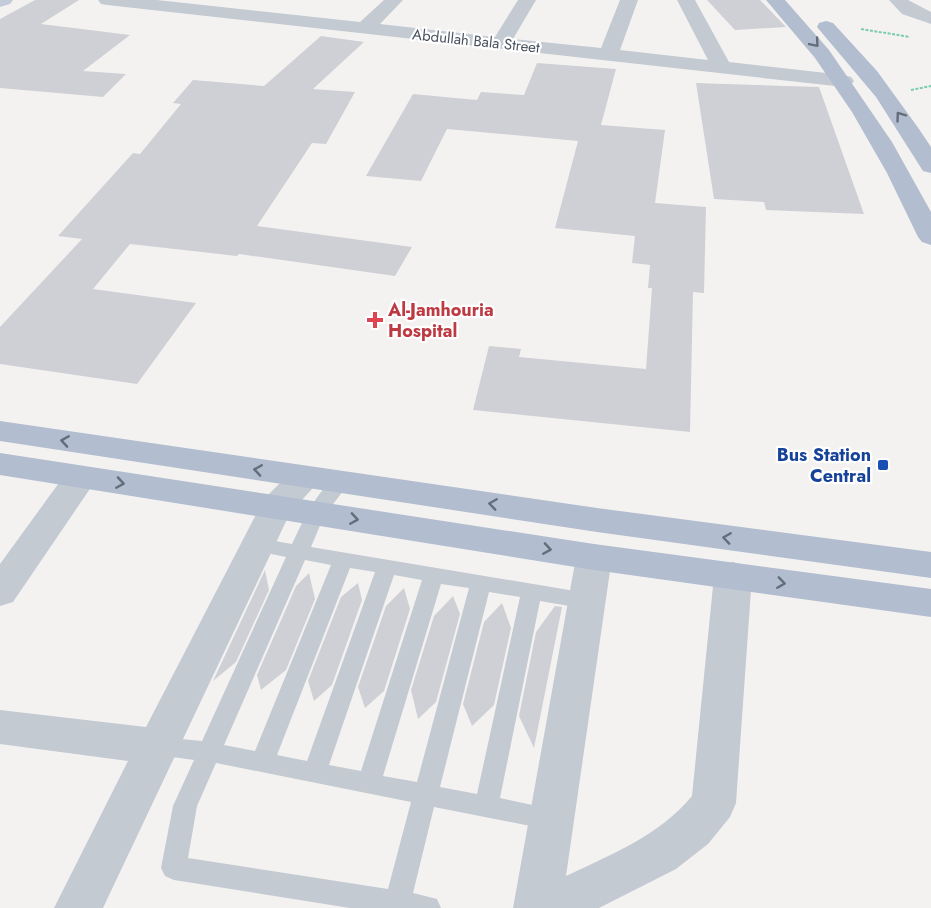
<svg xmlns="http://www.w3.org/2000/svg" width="931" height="908" viewBox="0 0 931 908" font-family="Jost,sans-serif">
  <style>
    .building { fill: #cfd0d6 }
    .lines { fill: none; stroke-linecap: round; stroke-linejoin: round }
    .path { stroke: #7bccaf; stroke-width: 2; stroke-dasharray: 3 1.5; stroke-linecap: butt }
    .lane { fill: #c3cad2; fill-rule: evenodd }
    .street { fill: #c3cad2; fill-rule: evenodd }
    .secondary { fill: #c5ccd9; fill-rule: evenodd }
    .primary { fill: #b2bdcf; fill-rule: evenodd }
    .oneway { stroke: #646d7a }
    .health-dot { fill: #e0444e; stroke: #fff; stroke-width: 2 }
    .transit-dot { fill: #1a4fb4; stroke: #fff; stroke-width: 2 }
    .labels { text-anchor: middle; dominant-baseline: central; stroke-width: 4.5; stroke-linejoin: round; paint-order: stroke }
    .far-street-label { font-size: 15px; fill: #4a525e; stroke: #fff }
    .health-label { font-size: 18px; font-weight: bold; fill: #be3a42; stroke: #fff; text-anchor: start }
    .transit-label { font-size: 18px; font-weight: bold; fill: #164399; stroke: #fff; text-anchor: end }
  </style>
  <rect width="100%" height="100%" fill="#f4f2f1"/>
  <!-- building -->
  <path class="building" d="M35,0H79L41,24L130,35L83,71L126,74L103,97L0,88V19Z
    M707,0H760L786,27L735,30Z
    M321,36L364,42L313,89L355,92L326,144L312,143L257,226L412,247L395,276L239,254L237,256L130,244L93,289L196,303L137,384L0,364V327L82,239L58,236L133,153L140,154L181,104L173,103L193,80L264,86Z
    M537,63L616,69L601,125L665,130L655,203L706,207L704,293L693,292L690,432L473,410L489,346L521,349L519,357L646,369L652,288H648L650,265L632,263L635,236L555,228L578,141L447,129L421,181L366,176L413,94L477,100L481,92L524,95Z
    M696,83L819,87L864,214L766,210L764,202L714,199Z
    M265,570L269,590L236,662L213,681Z
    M309,573L315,599L286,670L261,690L257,675L296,586Z
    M358,583L362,600L332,685L314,701L308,681L341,597Z
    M404,588L410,609L384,691L365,708L358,687L386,606Z
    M453,596L460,614L436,702L418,719L411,690L434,616Z
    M502,603L511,628L494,705L472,726L463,704L484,622Z
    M555,606L562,607L534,748L519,716L536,632Z"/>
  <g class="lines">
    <!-- path -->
    <path class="path" d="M861,29L910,37
      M911,90L931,86"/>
    <!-- lane -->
    <path class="lane" d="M341,476L348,478L350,482L324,516L311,547L587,593L594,596L597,601L594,606L587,609L540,601L500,798L560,811L563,819L560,827L551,830L434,807L413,893L437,899L441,908H350L174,880L165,876L161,868L173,806L194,760L151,754L147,747L151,740L159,737L202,741L286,557L251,550L248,545L251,540L258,538L292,544C301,525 320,482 341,476ZM305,560L331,565L255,751L224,745ZM350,568L375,572L307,761L277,755ZM394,575L422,580L361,771L329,765ZM441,584L469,588L417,782L383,776ZM489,592L520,597L477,794L440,787ZM216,763L411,802L388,889L188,858L197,806Z"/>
    <!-- street -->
    <path class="street" d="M98,0H157L360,22L384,0H403L380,24L495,37L518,0H536L513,39L601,48L620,0H638L620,50L708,60L677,0H695L729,62L844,75L851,77L854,81L851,85L844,87L107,5L101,4Z
      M889,0H908L931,12V24L902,14Z
      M81,466L93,469L98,477L13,602L0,606V564L69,469Z
      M306,466L318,469L323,477L290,513L103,908H54L128,761L0,744V710L146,727L264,499L294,469Z
      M594,544L607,548L612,557L566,876C612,854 659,836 692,796L714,576L720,566L733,562L746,566L752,576L736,803L730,817L708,844L676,869L599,908H513L576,557L581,548Z"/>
    <!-- secondary -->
    <path class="secondary" d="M0,0H13L10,4L0,7Z"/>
    <!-- primary -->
    <path class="primary" d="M766,0H785L829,50L892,142L931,212V245L922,242L918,237L887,173L852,112L815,58Z
      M826,21L833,23L877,71L919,129L931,147V173L923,171L876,97L817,27L819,23Z
      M0,421L597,508L931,552V578L597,532L0,441Z
      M0,453L594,544L931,589V617L594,570L0,475Z"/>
  </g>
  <!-- one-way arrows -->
  <defs><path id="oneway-chevron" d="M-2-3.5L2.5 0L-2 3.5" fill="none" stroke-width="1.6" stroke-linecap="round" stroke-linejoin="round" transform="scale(1.5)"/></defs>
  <g class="oneway">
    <use href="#oneway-chevron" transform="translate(815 43) rotate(50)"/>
    <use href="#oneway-chevron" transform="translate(900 116) rotate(-126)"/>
    <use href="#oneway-chevron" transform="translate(65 441) rotate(-171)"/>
    <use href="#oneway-chevron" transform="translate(258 470) rotate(-171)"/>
    <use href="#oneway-chevron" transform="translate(120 483) rotate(9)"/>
    <use href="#oneway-chevron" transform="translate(493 504) rotate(-172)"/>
    <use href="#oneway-chevron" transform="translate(354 519) rotate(9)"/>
    <use href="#oneway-chevron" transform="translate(727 538) rotate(-172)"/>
    <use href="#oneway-chevron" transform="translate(547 549) rotate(9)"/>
    <use href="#oneway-chevron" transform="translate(781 583) rotate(8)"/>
  </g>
  <!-- markers -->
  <path class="health-dot" d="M372 311h6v6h6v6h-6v6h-6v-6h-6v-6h6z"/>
  <rect class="transit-dot" x="877" y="459" width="12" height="12" rx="3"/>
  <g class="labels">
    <!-- far-street labels -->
    <g class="far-street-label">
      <text transform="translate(476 41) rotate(6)">Abdullah Bala Street</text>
    </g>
    <!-- health labels -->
    <g class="health-label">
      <text x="388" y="310">Al-Jamhouria<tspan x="388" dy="21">Hospital</tspan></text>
    </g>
    <!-- transit labels -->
    <g class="transit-label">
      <text x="871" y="455">Bus Station<tspan x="871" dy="21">Central</tspan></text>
    </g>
  </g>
</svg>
